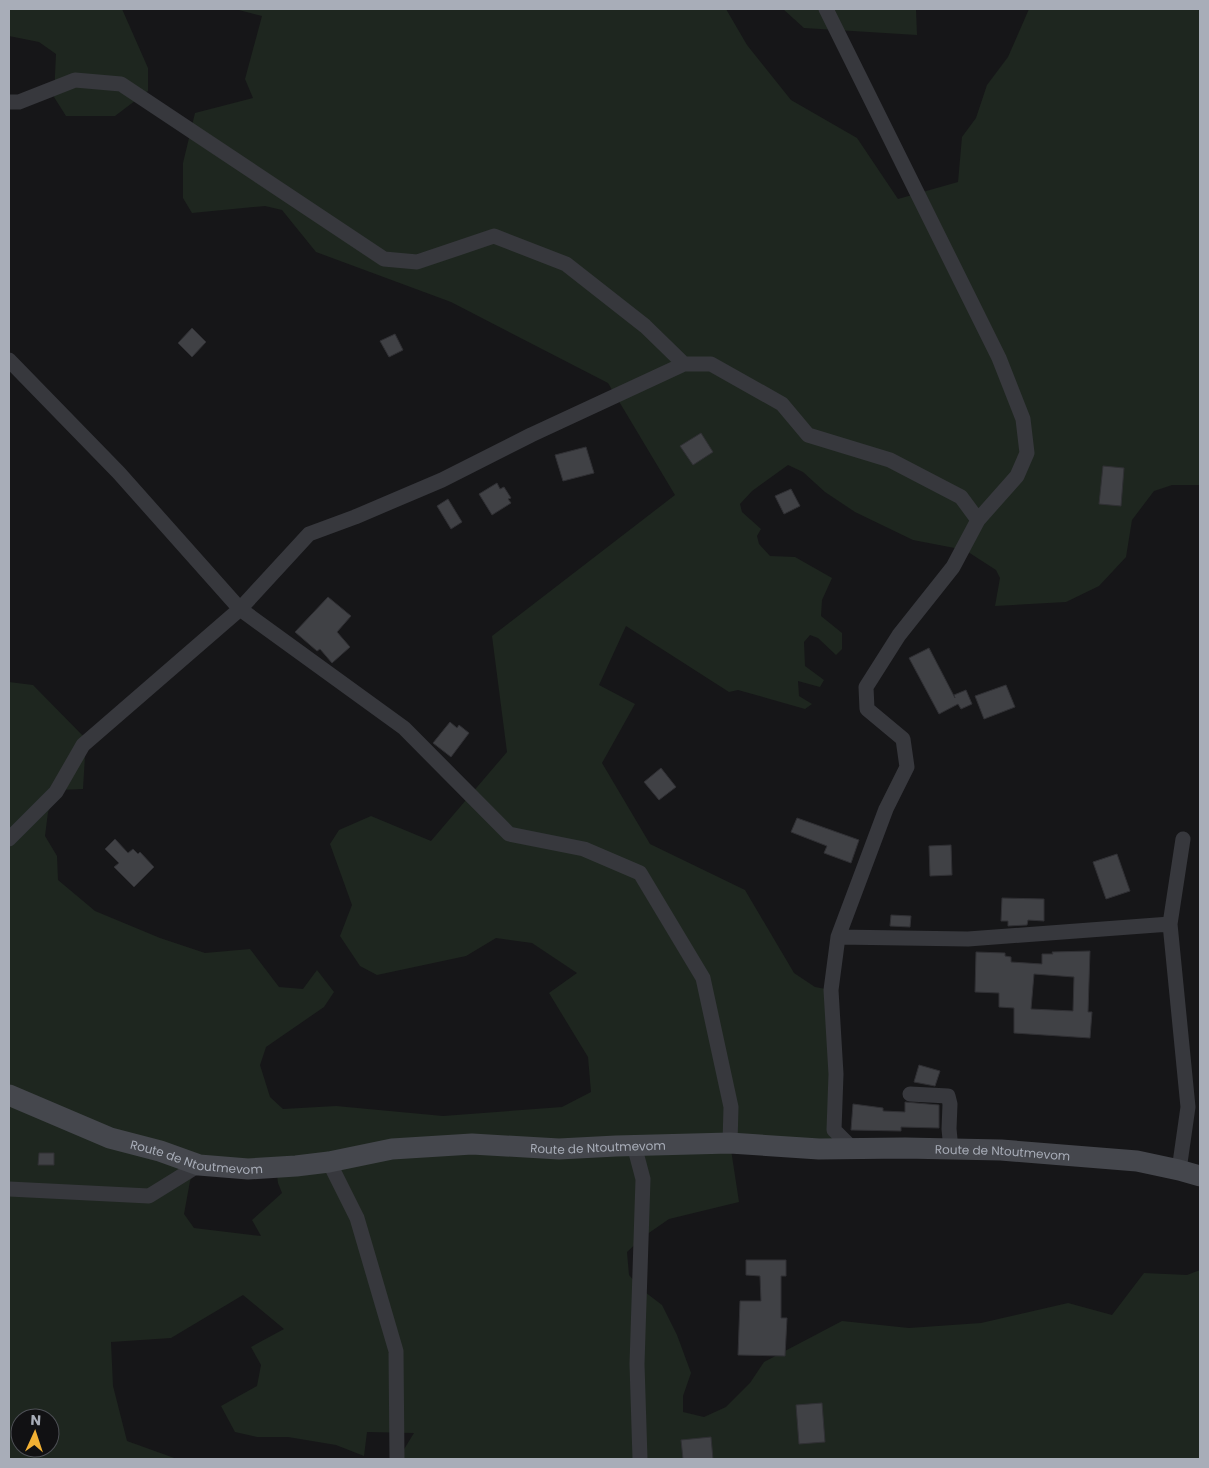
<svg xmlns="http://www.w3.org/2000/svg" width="1209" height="1468" viewBox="0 0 1209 1468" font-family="Poppins,sans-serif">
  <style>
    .green { fill: #1e261f; fill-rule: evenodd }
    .building { fill: #404145; stroke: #303034; fill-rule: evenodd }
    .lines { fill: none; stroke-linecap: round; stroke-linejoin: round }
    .street { stroke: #37383d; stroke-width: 15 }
    .secondary { stroke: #45474d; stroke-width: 21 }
    .labels { text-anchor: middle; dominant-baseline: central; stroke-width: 4.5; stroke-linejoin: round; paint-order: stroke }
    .street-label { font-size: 12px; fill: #a8adb8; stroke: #111113 }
  </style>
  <rect width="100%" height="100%" fill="#161618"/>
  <!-- green -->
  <path class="green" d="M9,9H122L148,68V91L115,116H66L54,97L56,54L39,42L9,36Z
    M235,9H726L747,45L791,100L857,138L898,199L958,182L962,137L976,118L987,85L1008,57L1029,9H1200V485H1172L1154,491L1132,520L1126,557L1099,586L1066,602L995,606L1000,578L996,570L965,550L913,540L855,512L825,492L803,472L788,465L752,491L740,504L742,512L761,529L757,536L759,544L770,556L795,557L832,578L822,600L821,616L842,633V649L836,655L818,638L810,635L804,642L805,666L824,680L820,687L798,681L799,696L812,704L805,709L738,690L729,692L626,626L599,685L635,704L602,763L650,844L745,890L794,973L815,987L831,990L834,1130L852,1148L730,1143L739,1202L669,1219L643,1237L627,1252L629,1275L641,1289L662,1305L677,1335L691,1373L683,1396V1412L704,1417L726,1407L750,1383L764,1362L842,1321L909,1328L981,1323L1068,1303L1112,1315L1144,1273L1187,1275L1200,1270V1459H398L414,1433L367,1432L364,1456L336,1445L288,1437H257L235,1432L221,1406L257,1386L261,1365L251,1347L284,1329L243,1295L171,1338L111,1342L113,1386L127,1441L177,1459H9V682L33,685L86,739L83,789L59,790L48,812L45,836L57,856L58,880L95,911L160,938L205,953L250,949L279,987L303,989L317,970L334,992L324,1007L266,1047L260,1065L270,1097L283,1109L336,1106L443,1116L562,1107L591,1092L588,1057L549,993L577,973L532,943L496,938L466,956L377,975L360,966L340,936L352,905L330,844L339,830L371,816L431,841L507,752L492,636L675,495L608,383L451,302L316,252L282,210L265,206L192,213L183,198V163L195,113L253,98L245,79L262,16ZM199,1165L276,1167L278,1183L282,1193L252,1220L261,1236L194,1228L184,1214L190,1181ZM20,1418H50V1448H20Z
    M783,9H916L917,35L804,28Z"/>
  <!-- building -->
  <path class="building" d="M192,328L206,342L192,357L178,343Z
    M395,334L403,350L389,357L380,341Z
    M701,433L713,452L693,465L680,446Z
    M586,447L594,473L563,481L555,455Z
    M1103,466L1124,468L1121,506L1099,504Z
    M497,483L500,489L504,487L511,498L508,499L511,503L492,515L479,494Z
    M791,489L800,506L784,514L775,496Z
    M448,499L462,522L451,529L437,506Z
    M328,597L351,616L337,632L350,647L332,663L320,649L317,651L295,632Z
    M929,648L955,698L954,695L966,690L972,704L961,709L958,704L939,714L909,658Z
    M1006,685L1015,707L984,719L975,696Z
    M450,722L457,728L459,725L469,733L451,757L433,743Z
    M661,768L676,787L659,800L644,782Z
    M797,818L859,840L851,863L824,853L827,846L791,832Z
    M115,839L128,853L133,849L138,854L140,852L154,867L134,887L114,867L119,863L105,849Z
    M951,845L952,875L930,876L929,846Z
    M1117,854L1130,891L1106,899L1093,862Z
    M1002,898L1044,899V921L1028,920L1027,925L1008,926V921H1001Z
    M891,915L911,916L910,927L890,926Z
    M1090,951L1088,1012H1092L1090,1038L1014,1033V1008L999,1007V993L975,992L976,952L1005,953V956L1011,957V962L1042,964V954H1053L1052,952ZM1034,974L1074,977L1073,1011L1031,1009Z
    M919,1065L940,1071L935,1086L914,1082Z
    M905,1102L939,1105V1128L901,1127V1131L851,1130L853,1104L883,1108V1111L905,1112Z
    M39,1153H54V1165H38Z
    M746,1260H786V1276H781V1318H787L785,1356L738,1355L740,1301H761L760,1276L746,1275Z
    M822,1403L825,1442L799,1444L796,1405Z
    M711,1437L713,1459H683L681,1440Z"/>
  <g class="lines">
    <!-- street -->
    <path class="street" d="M826,9L999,358L1023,419L1027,453L1017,476L978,520L953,567L899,635L866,687L867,709L903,739L907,767L886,809L838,937L831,990L836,1074L834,1130L852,1148
      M9,102H19L75,80L121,84L384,259L417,262L494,236L566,264L645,326L684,364
      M9,360L119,473L240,609L404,728L509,834L584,849L640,873L703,978L731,1107L730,1143
      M9,839L56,792L83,745L240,609L309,534L355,517L442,480L531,435L684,364H711L782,404L808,435L890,460L961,497L978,520
      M838,937L968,939L1170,924
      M910,1094L948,1096L950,1104L949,1129L951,1149
      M634,1145L643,1179L637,1364L640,1459
      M329,1162L357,1218L396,1351L397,1459
      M1179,1170L1188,1107L1170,924L1183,839
      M9,1189L149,1196L199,1165"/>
    <!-- secondary -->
    <path class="secondary" id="s1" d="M9,1095L110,1138L160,1151L199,1165L248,1169L296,1166L329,1162L392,1149L472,1144L559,1149L616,1146L730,1143L819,1149L905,1148L1001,1150L1137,1161L1179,1170L1200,1176"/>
  </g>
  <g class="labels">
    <!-- street labels -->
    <g class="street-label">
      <text stroke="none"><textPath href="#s1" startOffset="604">Route de Ntoutmevom</textPath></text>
      <text stroke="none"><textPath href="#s1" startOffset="1009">Route de Ntoutmevom</textPath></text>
      <text stroke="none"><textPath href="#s1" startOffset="199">Route de Ntoutmevom</textPath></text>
    </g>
  </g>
  <!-- border -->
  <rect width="1209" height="1468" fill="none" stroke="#a8adb8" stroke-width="20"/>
  <!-- north arrow -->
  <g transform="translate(35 1433) rotate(3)"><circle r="24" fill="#111113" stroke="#4d4f55"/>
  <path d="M0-4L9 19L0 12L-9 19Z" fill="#f2b134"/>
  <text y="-8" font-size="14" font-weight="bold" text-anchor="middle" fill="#a8adb8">N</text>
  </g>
</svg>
